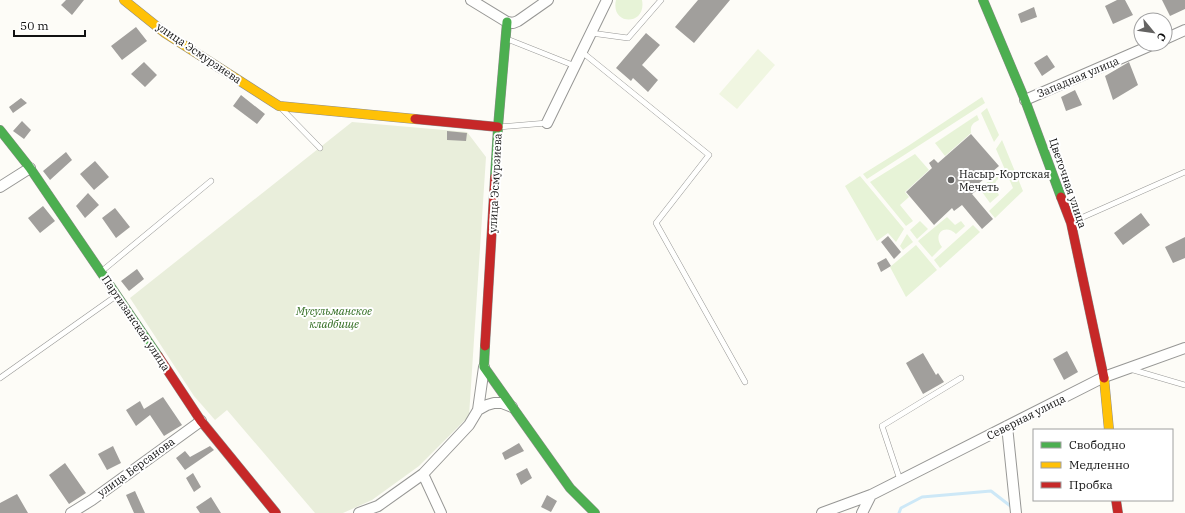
<svg xmlns="http://www.w3.org/2000/svg" width="1185" height="513" viewBox="0 0 1185 513" font-family="'IBM Plex Serif',serif">
  <style>
    .green { fill: #e7f3d7 }
    .cemetery { fill: #e9eedb }
    .pitch { fill: #f0f6e1 }
    .lines { fill: none; stroke-linecap: round; stroke-linejoin: round }
    .stream { stroke: #cde8f7; stroke-width: 3 }
    .building { fill: #a19f9c }
    .lane-casing { stroke: #979795; stroke-width: 6 }
    .street-casing { stroke: #979795; stroke-width: 12 }
    .fast-casing { stroke: #8e8d8b; stroke-width: 10 }
    .slow-casing { stroke: #8e8d8b; stroke-width: 10 }
    .jam-casing { stroke: #8e8d8b; stroke-width: 10 }
    .lane { stroke: #fffffe; stroke-width: 5 }
    .street { stroke: #fffffe; stroke-width: 10 }
    .fast { stroke: #4caf50; stroke-width: 9 }
    .slow { stroke: #ffc107; stroke-width: 9 }
    .jam { stroke: #c62828; stroke-width: 9 }
    .poi-dot { fill: #646362; stroke: #fff; stroke-width: 1.5 }
    .labels { text-anchor: middle; dominant-baseline: central; stroke-width: 4; stroke-linejoin: round; paint-order: stroke }
    .street-label { font-size: 11px; fill: #111; stroke: #fff }
    .poi-label { font-size: 11px; fill: #111; stroke: #fff; text-anchor: start }
    .park-label { font-size: 11px; font-style: italic; fill: #2f6b1f; stroke: #fff }
  </style>
  <rect width="100%" height="100%" fill="#fdfcf7"/>
  <!-- green -->
  <path class="green" d="M616,0H642C647,26 610,26 616,0Z
    M982,97L985,103L867,179L863,174L908,146Z
    M987,108L999,135L994,142L981,113Z
    M977,115L979,120C973,123 970,125 971,133L945,156L935,143Z
    M1002,140L1023,191L995,218L989,211L1013,188L996,149Z
    M915,154L929,170L905,192L909,197L900,205L913,221L906,226L870,182Z
    M1000,170L1003,175L996,181L994,187L999,195L990,203L980,189Z
    M860,176L904,229L896,242L888,233L877,241L845,186Z
    M947,217L955,225L961,221L965,226L956,234C945,223 932,234 942,247L932,257L918,241Z
    M920,221L928,229L917,239L910,230Z
    M973,225L980,232L940,268L934,260Z
    M907,234L913,242L903,250L900,246Z
    M916,245L937,270L906,297L890,267Z"/>
  <!-- cemetery -->
  <path class="cemetery" d="M352,122L467,132L486,157L469,416L419,466L372,500L343,513H315L227,410L215,420L194,396L130,298Z"/>
  <!-- pitch -->
  <path class="pitch" d="M758,49L775,65L737,109L719,94Z"/>
  <g class="lines">
    <!-- stream -->
    <path class="stream" d="M899,513L901,508L922,497L991,491L1013,508"/>
  </g>
  <!-- building -->
  <path class="building" d="M66,0H84L72,15L61,5Z
    M698,0H730L694,43L675,27Z
    M1117,0H1125L1133,15L1113,24L1105,6Z
    M1162,0H1185V9L1170,16Z
    M1034,7L1037,17L1021,23L1018,14Z
    M136,27L147,41L122,60L111,46Z
    M646,33L660,45L642,65L658,80L648,92L633,78L631,81L616,68Z
    M1047,55L1055,67L1042,76L1034,63Z
    M144,62L157,75L145,87L131,74Z
    M1129,62L1138,85L1113,100L1105,76Z
    M1075,90L1082,105L1066,111L1061,97Z
    M241,95L265,114L257,124L233,106Z
    M21,98L27,103L13,113L9,107Z
    M22,121L31,130L24,139L13,131Z
    M447,131L467,133L466,141L447,140Z
    M971,134L999,166L977,185L980,188L972,194L993,219L982,229L962,205L954,211L952,208L934,225L906,192L932,168L929,163L934,159L938,163Z
    M66,152L72,160L50,180L43,171Z
    M95,161L109,177L94,190L80,174Z
    M88,193L99,205L85,218L76,206Z
    M43,206L55,221L40,233L28,218Z
    M115,208L130,227L116,238L102,218Z
    M1141,213L1150,225L1123,245L1114,233Z
    M888,236L901,252L894,259L881,242Z
    M1185,237V258L1173,263L1165,247Z
    M886,258L891,266L881,272L877,263Z
    M137,269L144,279L129,291L121,281Z
    M1067,351L1078,372L1064,380L1053,359Z
    M923,353L936,375L938,373L944,382L923,394L906,363Z
    M163,397L182,425L164,436L150,415L136,426L126,410L140,401L144,409Z
    M519,443L524,451L505,460L502,453Z
    M113,446L121,463L107,470L98,454Z
    M210,446L214,450L185,470L176,458L185,451L190,457Z
    M65,463L86,493L69,504L49,475Z
    M527,468L532,478L521,485L516,474Z
    M193,473L201,487L194,492L186,478Z
    M135,491L145,513H134L126,495Z
    M17,494L28,513H0V503Z
    M547,495L557,501L551,512L541,507Z
    M211,497L221,513H200L196,507Z"/>
  <g class="lines">
    <defs>
      <path id="lane" d="M591,33L628,38L661,0
        M507,39L575,66
        M582,52L709,155L656,223L745,382
        M283,110L320,148
        M499,127L547,123
        M1072,222L1185,172
        M102,271L211,181
        M1130,369L1185,385
        M0,378L116,296
        M900,480L882,426L961,378"/>
      <path id="street" d="M471,0L507,22L513,23L518,21L548,0
        M1165,39L1185,30
        M1025,100L1154,44
        M547,123L607,0
        M0,187L30,168
        M478,410L484,367
        M1007,426L1016,513
        M423,474L441,513
        M71,513L92,500L201,421
        M359,513L378,506L423,474L469,425L478,410L487,405L494,403H502L512,407
        M822,513L871,495L1104,377L1185,348
        M862,513L871,495"/>
      <path id="fast" d="M983,0L1025,100L1061,197
        M0,130L30,168L158,356
        M495,177L498,127L507,22
        M485,346L484,367L570,488L595,513"/>
      <path id="slow" d="M124,0L165,33L279,106L415,119
        M1104,378L1109,430"/>
      <path id="jam" d="M415,119L498,127
        M1061,197L1071,223L1104,378
        M485,346L495,177
        M158,356L201,421L276,513
        M1116,500L1118,513"/>
    </defs>
    <!-- lane casing -->
    <use href="#lane" class="lane-casing"/>
    <!-- street casing -->
    <use href="#street" class="street-casing"/>
    <!-- fast casing -->
    <use href="#fast" class="fast-casing"/>
    <!-- slow casing -->
    <use href="#slow" class="slow-casing"/>
    <!-- jam casing -->
    <use href="#jam" class="jam-casing"/>
    <!-- lane -->
    <use href="#lane" class="lane"/>
    <!-- street -->
    <use href="#street" class="street"/>
    <!-- fast -->
    <use href="#fast" class="fast"/>
    <!-- slow -->
    <use href="#slow" class="slow"/>
    <!-- jam -->
    <use href="#jam" class="jam"/>
  </g>
  <!-- markers -->
  <circle class="poi-dot" cx="951" cy="180" r="4"/>
  <g class="labels">
    <!-- street labels -->
    <g class="street-label">
      <text transform="translate(199 53) rotate(34)">улица Эсмурзиева</text>
      <text transform="translate(1078 77) rotate(-23)">Западная улица</text>
      <text transform="translate(495 183) rotate(-87)">улица Эсмурзиева</text>
      <text transform="translate(1068 183) rotate(71)">Цветочная улица</text>
      <text transform="translate(136 323) rotate(56)">Партизанская улица</text>
      <text transform="translate(1026 417) rotate(-27)">Северная улица</text>
      <text transform="translate(136 467) rotate(-36)">улица Берсанова</text>
    </g>
    <!-- poi labels -->
    <g class="poi-label">
      <text x="959" y="174">Насыр-Кортская<tspan x="959" dy="13">Мечеть</tspan></text>
    </g>
    <!-- park labels -->
    <g class="park-label">
      <text x="334" y="311">Мусульманское<tspan x="334" dy="13">кладбище</tspan></text>
    </g>
  </g>
  <!-- legend -->
  <rect x="1033" y="429" width="140" height="72" fill="#ffffff" stroke="#a0a0a0"/>
  <rect x="1041" y="442" width="20" height="6" fill="#4caf50" stroke="#a0a0a0"/>
  <text x="1069" y="449" font-size="12" fill="#111111">Свободно</text>
  <rect x="1041" y="462" width="20" height="6" fill="#ffc107" stroke="#a0a0a0"/>
  <text x="1069" y="469" font-size="12" fill="#111111">Медленно</text>
  <rect x="1041" y="482" width="20" height="6" fill="#c62828" stroke="#a0a0a0"/>
  <text x="1069" y="489" font-size="12" fill="#111111">Пробка</text>
  <!-- north arrow -->
  <g transform="translate(1153 32) rotate(119)"><circle r="19" fill="#ffffff" stroke="#a0a0a0"/>
  <path d="M0-3L7 15L0 10L-7 15Z" fill="#646362"/>
  <text y="-6" font-size="11" font-weight="bold" text-anchor="middle" fill="#111111">С</text>
  </g>
  <!-- scale -->
  <path d="M14 30v6h71v-6" fill="none" stroke="#111111" stroke-width="2"/>
  <text x="20" y="30" font-size="12" fill="#111111" stroke="#ffffff" stroke-width="3" paint-order="stroke">50 m</text>
</svg>
